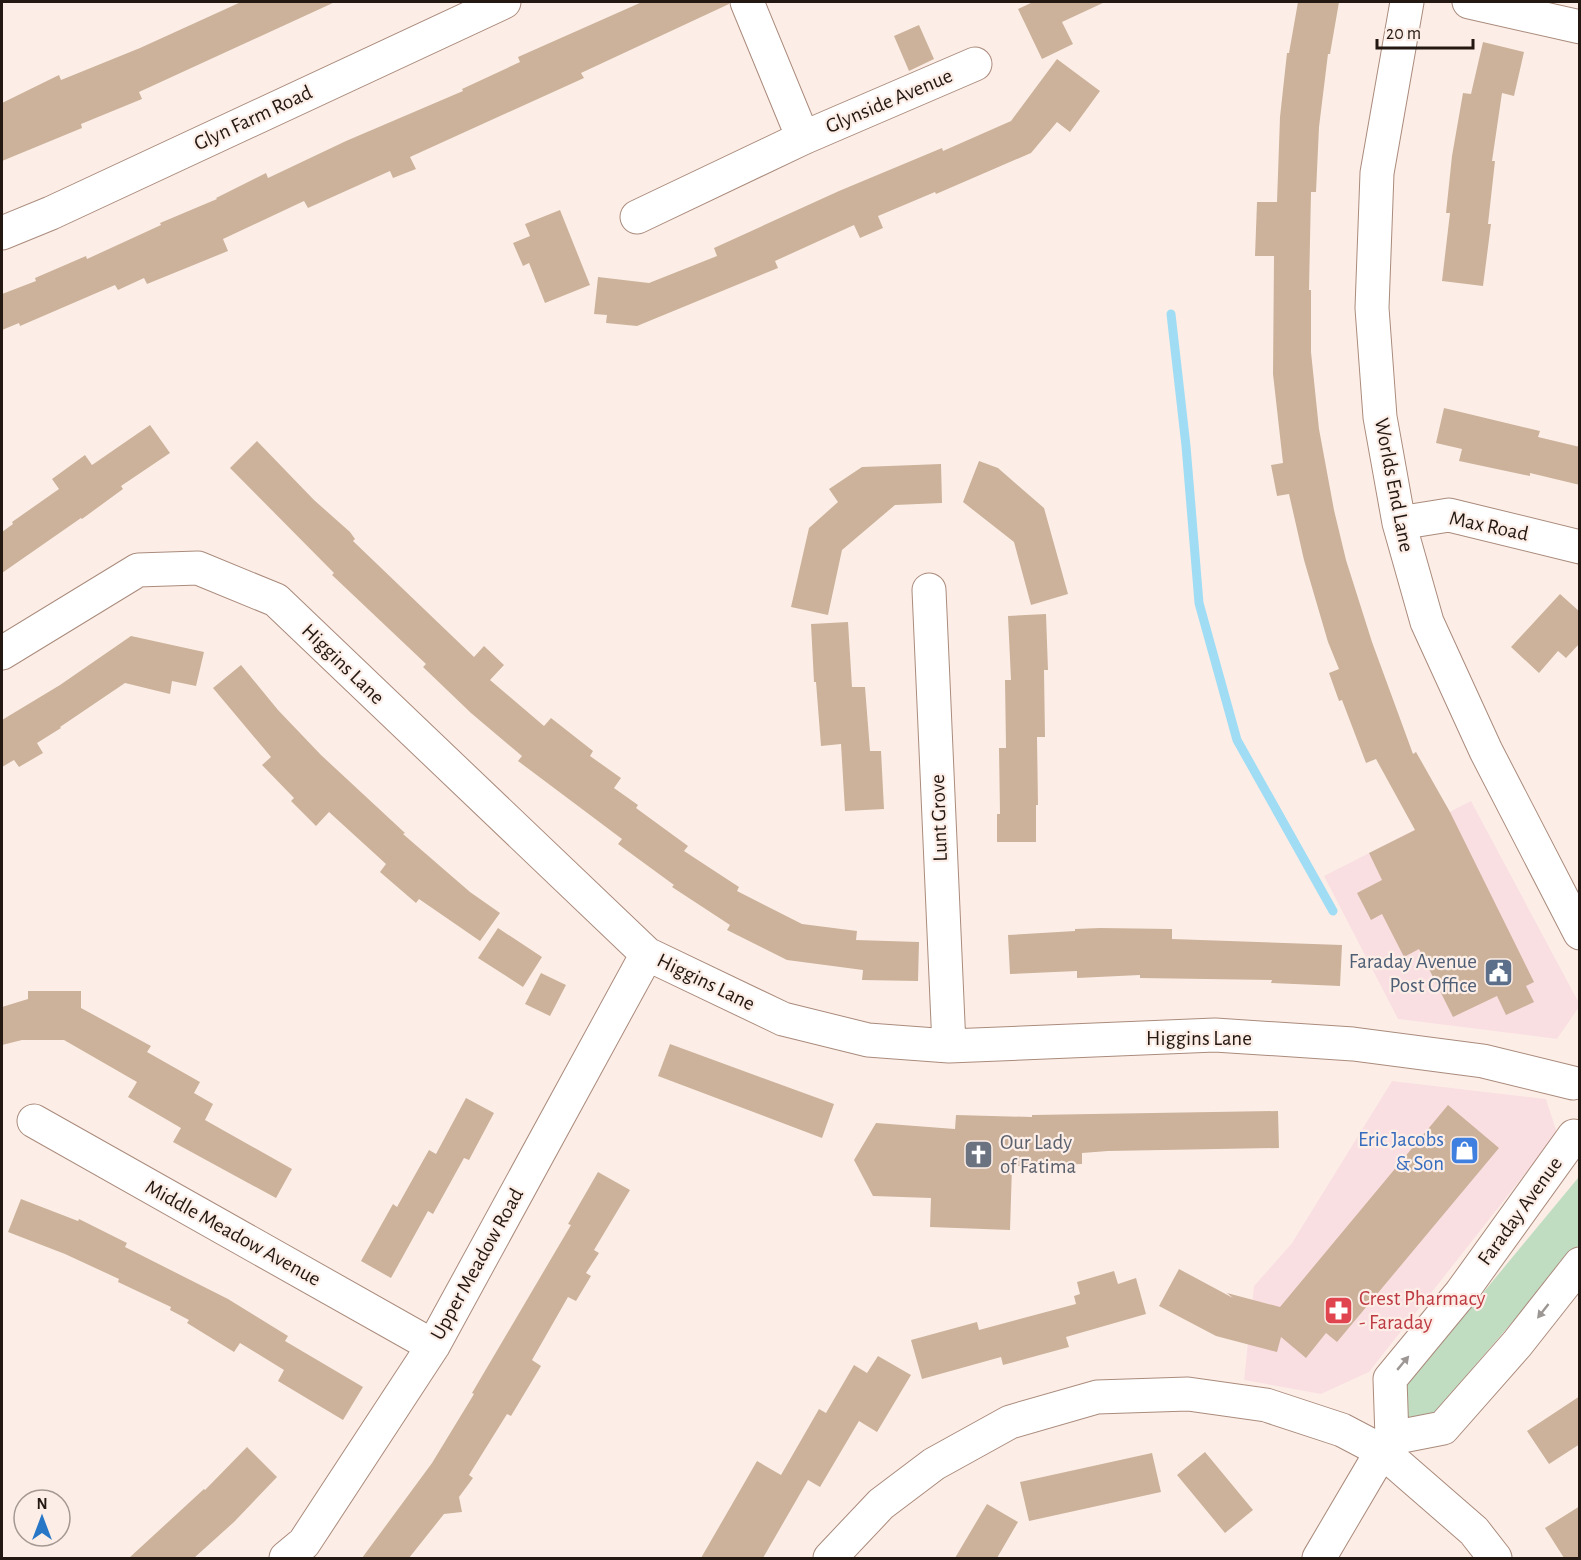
<svg xmlns="http://www.w3.org/2000/svg" width="1581" height="1560" viewBox="0 0 1581 1560" font-family="'Alegreya Sans',sans-serif">
  <style>
    .commercial { fill: #fadfe2 }
    .green { fill: #c0dcc1 }
    .lines { fill: none; stroke-linecap: round; stroke-linejoin: round }
    .stream { stroke: #a0ddf4; stroke-width: 9 }
    .building { fill: #ccb29a }
    .street-casing { stroke: #aa8b7c; stroke-width: 35 }
    .street { stroke: #fff; stroke-width: 33 }
    .oneway { fill: #9c9794 }
    .labels { text-anchor: middle; dominant-baseline: central; stroke-width: 4.5; stroke-linejoin: round; paint-order: stroke }
    .street-label { font-size: 21px; fill: #231812; stroke: #fceee7 }
    .service-label { font-size: 21px; fill: #4e5e75; stroke: #fceee7; text-anchor: end }
    .shop-label { font-size: 21px; fill: #366cbe; stroke: #fceee7; text-anchor: end }
    .worship-label { font-size: 21px; fill: #5b616d; stroke: #fceee7; text-anchor: start }
    .health-label { font-size: 21px; fill: #be3a42; stroke: #fceee7; text-anchor: start }
  </style>
  <rect width="100%" height="100%" fill="#fceee7"/>
  <!-- commercial -->
  <path class="commercial" d="M1471,801L1579,1003V1007L1557,1039L1398,1019L1324,876Z
    M1392,1081L1546,1099L1557,1133L1369,1372L1321,1394L1244,1380L1254,1286L1292,1243Z"/>
  <!-- green -->
  <path class="green" d="M1578,1178L1579,1180V1245L1427,1421L1409,1427L1401,1392Z"/>
  <g class="lines">
    <!-- stream -->
    <path class="stream" d="M1171,314L1186,446L1199,603L1237,740L1333,911"/>
  </g>
  <!-- building -->
  <path class="building" d="M241,2H335L139,92L142,99L81,124L82,128L2,161V103L59,75L61,80L140,48Z
    M642,2H729V4L581,73L584,78L410,157L416,169L393,178L390,171L308,208L304,201L223,239L228,251L147,284L144,278L118,290L115,285L20,326L19,323L2,330V294L36,281L35,278L86,256L87,259L161,225L160,223L217,199L216,198L266,173L268,178L346,141L463,91L462,89L520,62L518,57Z
    M1033,2H1105L1062,22L1073,44L1042,59L1018,9Z
    M1298,2H1339L1330,54H1328L1319,127L1316,192H1311L1309,290H1311V352L1319,429L1334,510L1346,560L1372,642L1413,754L1416,752L1450,812L1534,982L1526,986L1534,1002L1506,1015L1497,996L1453,1017L1419,949L1404,957L1382,914L1371,920L1357,893L1382,880L1369,853L1415,830L1376,759L1366,763L1342,700L1339,701L1329,673L1339,669L1328,642L1304,560L1289,494L1277,496L1271,465L1283,463L1273,374L1274,256H1255L1257,202H1277L1280,117L1287,53H1289Z
    M919,25L934,59L909,71L894,36Z
    M1483,42L1524,52L1514,96L1502,93L1492,161H1495L1488,224H1491L1483,286L1442,281L1450,213H1446L1452,156L1463,93L1471,94Z
    M1057,59L1100,91L1070,132L1057,122L1031,153L936,194L935,192L878,216L883,228L860,238L854,225L775,261L778,268L637,326L606,323L607,315L594,314L598,277L649,283L717,256L714,248L839,191L942,148L943,151L1011,121Z
    M560,210L590,285L545,303L529,263L523,266L513,243L530,236L525,224Z
    M1444,408L1540,431L1538,437L1580,447V485L1530,473V476L1459,461L1462,449L1436,443Z
    M150,425L170,453L121,486L123,489L82,519L81,518L2,573V532L13,524L12,522L59,489L52,479L85,455L92,465Z
    M257,441L314,500L350,532L355,539L353,541L474,657L484,646L504,665L490,680L544,726L551,718L593,751L590,756L621,778L614,788L638,805L636,808L688,846L684,851L739,887L737,891L802,924L857,931L856,940L919,942L918,981L862,980L863,970L787,960L727,930L730,925L672,887L674,885L618,844L622,839L518,761L522,756L471,713L423,667L426,664L332,575L334,573L230,468Z
    M979,461L998,468L1044,508L1068,594L1031,605L1014,542L963,502Z
    M941,464L942,503L895,505L842,550L828,615L791,607L809,528L838,502L829,489L862,467Z
    M1560,594L1580,612V643L1566,658L1558,651L1539,673L1511,647Z
    M1046,614L1048,670H1044L1045,737H1037L1038,805H1036V842H997V814H1000L999,748H1006L1005,680H1011L1008,616Z
    M848,622L852,687H865L870,751H881L884,809L845,811L841,744L821,746L816,682H814L811,624Z
    M131,636L204,652L196,686L172,681L170,694L125,683L60,727L61,728L37,743L43,753L19,767L14,760L2,767V720L60,685Z
    M241,665L278,710L321,755L405,833L403,834L470,892L500,913L480,941L419,899L416,903L380,872L386,864L329,812L316,826L291,801L294,798L262,765L271,757L213,688Z
    M498,928L542,957L523,987L478,958Z
    M1100,928L1172,929V939L1342,945L1340,986L1271,983L1272,980L1140,978V975L1077,978V971L1010,974L1008,935L1075,931V929Z
    M541,973L566,985L550,1016L525,1004Z
    M28,991H81V1008L151,1046L147,1052L200,1082L194,1093L213,1104L205,1120L292,1169L276,1198L173,1142L181,1128L128,1097L137,1082L64,1040H22L2,1045V1007L28,999Z
    M670,1044L834,1104L822,1138L658,1076Z
    M466,1098L494,1113L469,1160L464,1158L433,1214L428,1211L391,1278L361,1261L393,1204L397,1207L429,1150L436,1154Z
    M1448,1105L1499,1148L1337,1342L1326,1333L1306,1358L1281,1337L1277,1352L1216,1336L1159,1306L1179,1269L1233,1298L1227,1293L1280,1307Z
    M1278,1111L1279,1148L1108,1151L1082,1153V1164L1012,1166L1010,1230L930,1227L931,1198L873,1196L854,1160L876,1123L955,1129L956,1115L1032,1117V1115Z
    M598,1172L630,1190L594,1250L599,1253L586,1273L591,1276L576,1301L568,1297L532,1360L541,1366L511,1416L507,1414L469,1475L473,1478L459,1497L462,1512L444,1514L409,1558H362L432,1463L474,1394L472,1393L571,1225L568,1224Z
    M21,1199L78,1221L79,1219L127,1243L125,1247L228,1299L288,1336L285,1341L363,1387L343,1420L278,1381L284,1370L240,1343L234,1352L187,1323L189,1320L170,1310L171,1307L118,1282L119,1279L65,1254L8,1232Z
    M1114,1271L1118,1284L1136,1278L1146,1314L1066,1337L1069,1347L1003,1365L1001,1357L922,1379L911,1340L977,1322L979,1330L1076,1304L1074,1296L1080,1294L1077,1282Z
    M878,1356L911,1375L877,1432L859,1421L820,1487L808,1480L763,1558H701L757,1461L781,1475L819,1409L826,1413L854,1365L867,1373Z
    M1580,1396V1444L1549,1464L1527,1431Z
    M247,1447L277,1477L234,1522L194,1558H129L204,1489L205,1490Z
    M1205,1452L1253,1510L1225,1533L1177,1475Z
    M1152,1453L1161,1492L1029,1521L1020,1482Z
    M987,1504L1018,1522L997,1558H955Z
    M1580,1506V1558H1564L1545,1528Z"/>
  <g class="lines">
    <defs>
      <path id="street" d="M747,2L803,138
        M1407,2L1377,173L1372,308L1380,417L1399,523L1427,622L1486,751L1580,933
        M1469,2L1580,27
        M637,217L803,138L975,64
        M2,233L51,213L504,2
        M1399,523L1449,515L1580,547
        M929,590L949,1046
        M2,653L138,570L198,568L276,600L647,954L783,1019L868,1040L949,1046L1215,1035L1353,1044L1483,1061L1573,1083
        M34,1121L433,1346
        M1392,1438L1443,1428L1517,1344L1580,1264
        M286,1558L304,1543L433,1346L647,954
        M830,1558L881,1504L934,1464L1010,1422L1097,1397L1188,1394L1266,1405L1342,1430L1382,1451L1474,1531L1495,1558
        M1319,1558L1382,1451L1392,1438L1390,1379L1461,1293L1574,1136"/>
    </defs>
    <!-- street casing -->
    <use href="#street" class="street-casing"/>
    <!-- street -->
    <use href="#street" class="street"/>
  </g>
  <!-- one-way arrows -->
  <defs><path id="oneway-solid" d="M-6-.8H1V-3.2L6.5 0L1 3.2V.8H-6Z" transform="scale(1.5)"/></defs>
  <g class="oneway">
    <use href="#oneway-solid" transform="translate(1543 1311) rotate(128)"/>
    <use href="#oneway-solid" transform="translate(1403 1363) rotate(-50)"/>
  </g>
  <!-- icons -->
  <defs>
    <symbol id="civic-square" viewBox="-11 -11 22 22"><rect x="-9" y="-9" width="18" height="18" rx="4" fill="#5c6f8a" stroke="#fceee7"/><path d="M-.6-6.5H3V-4.5H.6V-3L4-1V1h2V6H-6V1h2V-1L-.6-3ZM-1.2 2.5V6h2.4V2.5Z" fill="#fff"/></symbol>
    <symbol id="shop-square" viewBox="-11 -11 22 22"><rect x="-9" y="-9" width="18" height="18" rx="4" fill="#3f7fe0" stroke="#fceee7"/><path d="M-5-2.5h2.3a2.7 3.5 0 0 1 5.4 0H5L5.5 6h-11ZM-1.5-2.5h3a1.5 2.3 0 0 0-3 0Z" fill="#fff"/></symbol>
    <symbol id="church-square" viewBox="-11 -11 22 22"><rect x="-9" y="-9" width="18" height="18" rx="4" fill="#6b7280" stroke="#fceee7"/><path d="M-1.2-6h2.4v3.5h3.3v2.4h-3.3V6h-2.4V-.1h-3.3v-2.4h3.3Z" fill="#fff"/></symbol>
    <symbol id="pharmacy-square" viewBox="-11 -11 22 22"><rect x="-9" y="-9" width="18" height="18" rx="4" fill="#e0444e" stroke="#fceee7"/><path d="M-2-6h4v4h4v4h-4v4h-4v-4h-4v-4h4Z" fill="#fff"/></symbol>
  </defs>
  <g fill-rule="evenodd">
    <use href="#civic-square" x="1482" y="956" width="33" height="33"/>
    <use href="#shop-square" x="1448" y="1134" width="33" height="33"/>
    <use href="#church-square" x="962" y="1138" width="33" height="33"/>
    <use href="#pharmacy-square" x="1322" y="1294" width="33" height="33"/>
  </g>
  <g class="labels">
    <!-- street labels -->
    <g class="street-label">
      <text transform="translate(889 101) rotate(-23)">Glynside Avenue</text>
      <text transform="translate(253 118) rotate(-25)">Glyn Farm Road</text>
      <text transform="translate(1394 485) rotate(79)">Worlds End Lane</text>
      <text transform="translate(1489 526) rotate(12)">Max Road</text>
      <text transform="translate(343 664) rotate(44)">Higgins Lane</text>
      <text transform="translate(939 818) rotate(-92)">Lunt Grove</text>
      <text transform="translate(706 982) rotate(26)">Higgins Lane</text>
      <text x="1199" y="1038">Higgins Lane</text>
      <text transform="translate(1520 1211) rotate(-54)">Faraday Avenue</text>
      <text transform="translate(233 1233) rotate(29)">Middle Meadow Avenue</text>
      <text transform="translate(477 1264) rotate(-61)">Upper Meadow Road</text>
    </g>
    <!-- service labels -->
    <g class="service-label">
      <text x="1477" y="961">Faraday Avenue<tspan x="1477" dy="24">Post Office</tspan></text>
    </g>
    <!-- shop labels -->
    <g class="shop-label">
      <text x="1444" y="1139">Eric Jacobs<tspan x="1444" dy="24">&amp; Son</tspan></text>
    </g>
    <!-- worship labels -->
    <g class="worship-label">
      <text x="1000" y="1142">Our Lady<tspan x="1000" dy="24">of Fatima</tspan></text>
    </g>
    <!-- health labels -->
    <g class="health-label">
      <text x="1359" y="1298">Crest Pharmacy<tspan x="1359" dy="24">- Faraday</tspan></text>
    </g>
  </g>
  <!-- border -->
  <rect width="1581" height="1560" fill="none" stroke="#231812" stroke-width="6"/>
  <!-- north arrow -->
  <g transform="translate(42 1518)"><circle r="28" fill="#fceee7" stroke="#a59892" stroke-width="1.5"/>
  <path d="M0-4.5L10 22L0 15L-10 22Z" fill="#2877c6"/>
  <text y="-9" font-size="16" font-weight="bold" text-anchor="middle" fill="#231812">N</text>
  </g>
  <!-- scale -->
  <path d="M1377 39v9h96v-9" fill="none" stroke="#231812" stroke-width="3"/>
  <text x="1386" y="39" font-size="18" fill="#231812" stroke="#fceee7" stroke-width="4.5" paint-order="stroke">20 m</text>
</svg>
